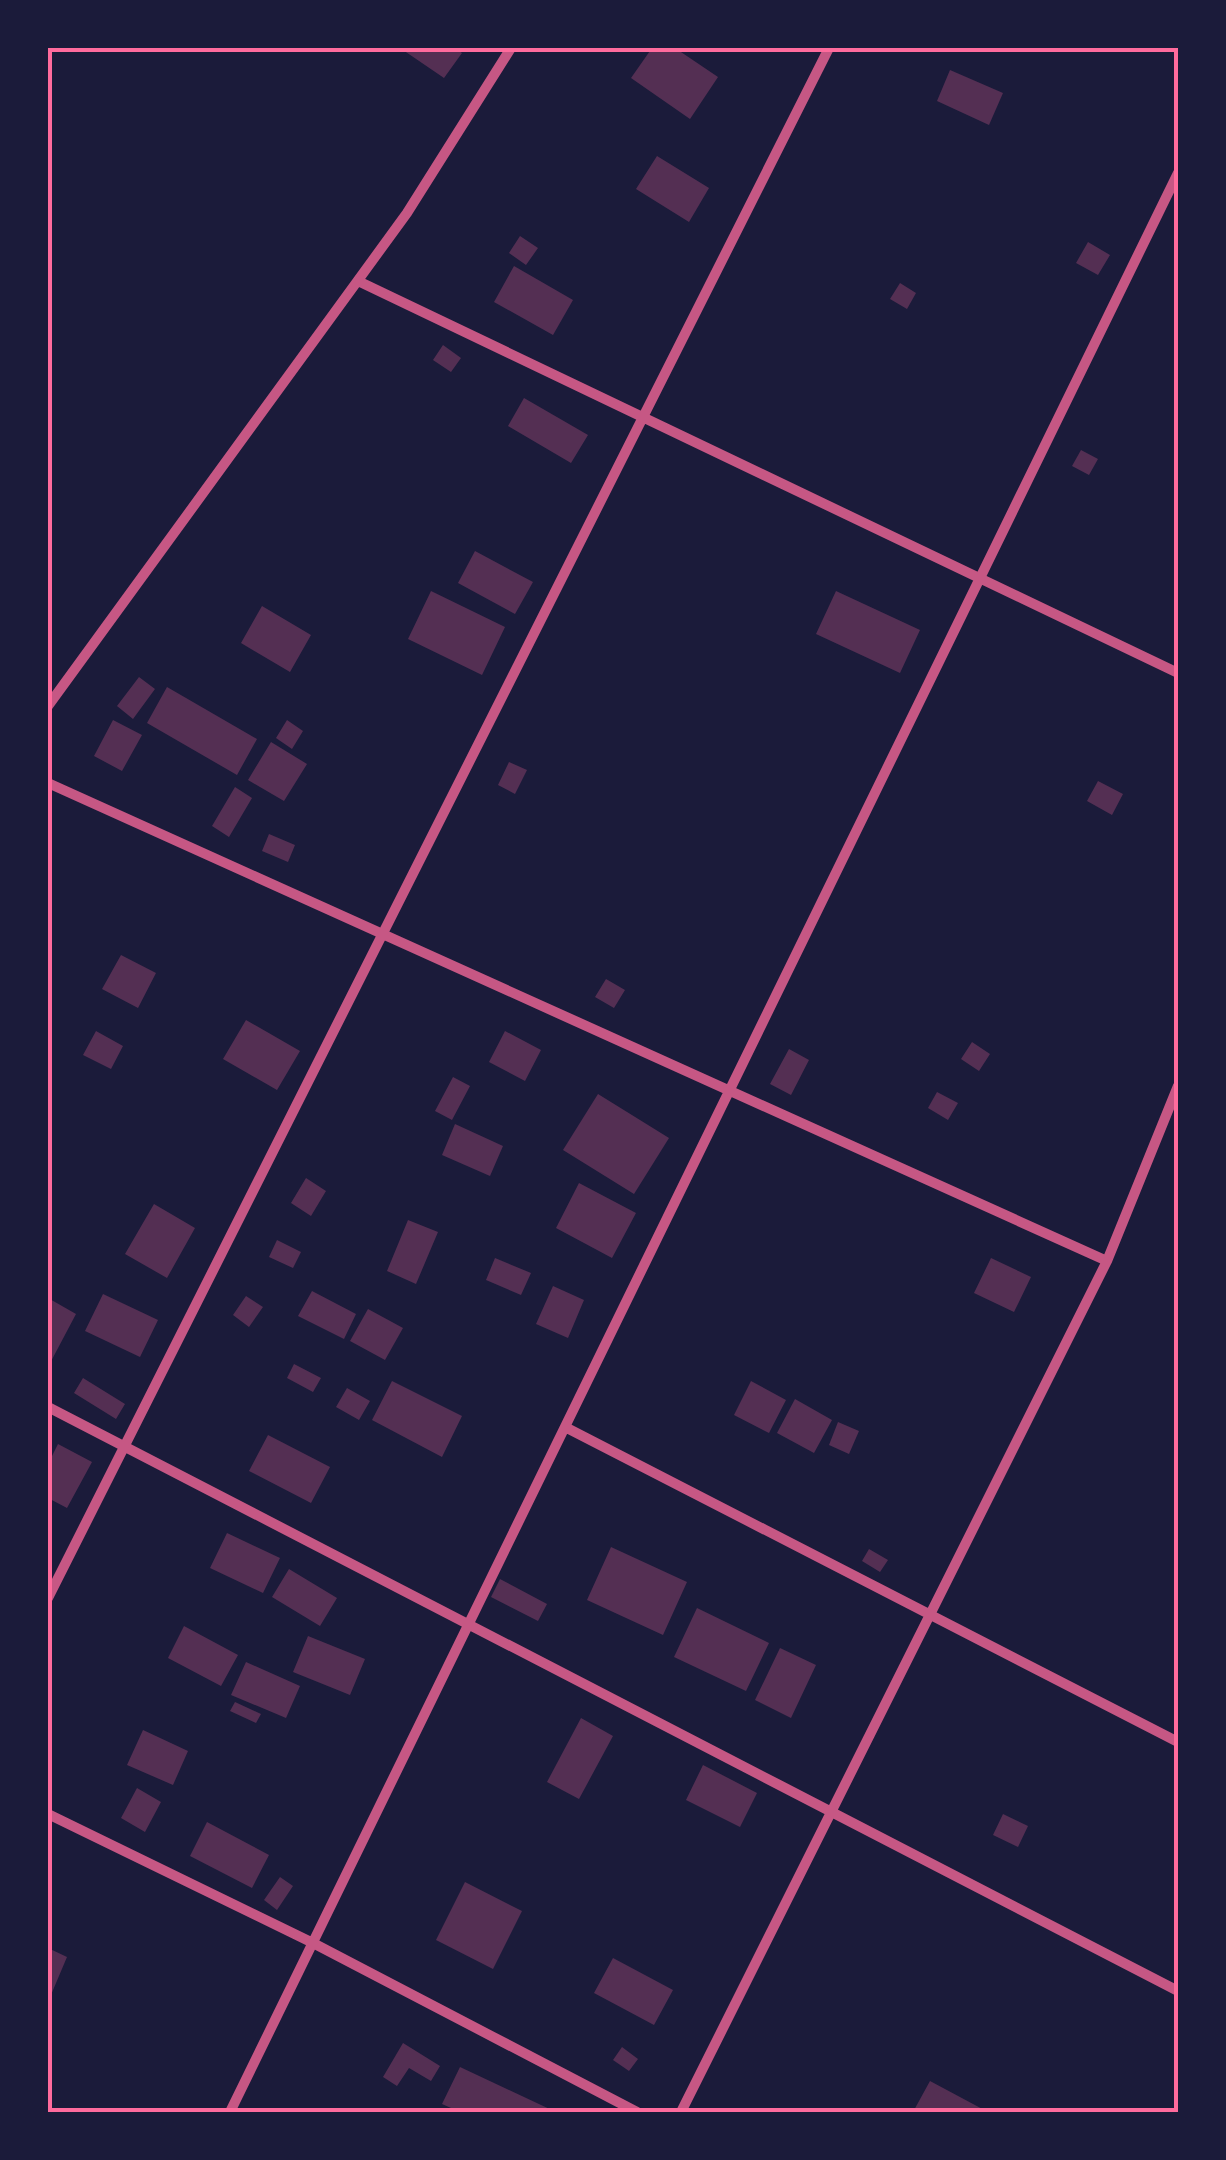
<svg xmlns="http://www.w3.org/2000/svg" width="1226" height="2160" viewBox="0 0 1226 2160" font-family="Rubik,sans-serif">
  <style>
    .building { fill: #542f53 }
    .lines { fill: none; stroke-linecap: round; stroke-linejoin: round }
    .minor { stroke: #c65784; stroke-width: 10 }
    .neatline { fill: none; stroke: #ff6b9d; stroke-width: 4 }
  </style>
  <rect width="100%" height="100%" fill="#1b1b3a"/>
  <!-- building -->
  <path class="building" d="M400,48H455L462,53L444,78Z
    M652,48H675L718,77L690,119L631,78Z
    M950,70L1003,93L989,125L937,101Z
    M657,156L709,188L689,222L636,189Z
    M520,236L538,248L526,265L509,253Z
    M1088,242L1110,255L1098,275L1076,263Z
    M514,266L573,300L553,335L494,302Z
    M900,283L916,293L907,309L890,299Z
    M443,345L461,358L451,372L433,360Z
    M524,398L588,435L571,463L508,426Z
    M1081,450L1098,459L1089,475L1072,466Z
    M475,551L533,582L515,614L458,583Z
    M431,591L505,627L482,675L408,639Z
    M836,591L920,630L900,673L816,634Z
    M262,606L311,635L290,672L241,643Z
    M139,677L155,689L133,719L117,706Z
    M167,687L257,739L237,775L147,723Z
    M113,720L142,735L122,771L94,756Z
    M287,720L303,731L292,749L276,738Z
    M271,742L307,764L284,801L248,780Z
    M509,762L527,770L515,794L498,785Z
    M1098,781L1123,794L1112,815L1087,801Z
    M235,787L252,798L229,837L212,826Z
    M269,834L295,845L288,862L262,851Z
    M121,955L156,973L138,1008L102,989Z
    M606,979L625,990L614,1008L595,997Z
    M246,1020L300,1051L277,1090L223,1059Z
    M96,1031L123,1046L111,1069L83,1055Z
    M505,1031L541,1050L525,1081L489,1062Z
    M972,1042L990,1054L979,1071L961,1059Z
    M789,1049L809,1060L791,1095L770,1084Z
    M453,1077L470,1086L452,1120L435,1111Z
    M937,1092L958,1103L948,1120L928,1108Z
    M598,1094L669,1138L634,1194L563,1150Z
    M455,1124L503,1146L490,1176L442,1155Z
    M306,1178L326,1191L311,1216L291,1203Z
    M579,1183L636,1213L612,1258L556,1228Z
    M154,1204L195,1228L167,1278L125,1254Z
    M408,1220L438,1232L416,1284L387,1271Z
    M277,1240L301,1252L293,1268L269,1257Z
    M495,1258L531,1273L521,1295L486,1280Z
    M991,1258L1031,1277L1014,1312L974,1293Z
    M553,1286L584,1300L568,1338L536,1324Z
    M312,1291L356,1314L344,1339L298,1316Z
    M103,1294L158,1320L140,1357L85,1331Z
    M246,1296L263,1307L249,1327L233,1315Z
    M48,1298L76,1314L48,1367Z
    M368,1309L403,1328L385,1360L350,1341Z
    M294,1364L321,1378L313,1392L287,1378Z
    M83,1378L125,1404L116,1419L74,1393Z
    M392,1381L462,1416L442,1457L372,1420Z
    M751,1381L786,1400L769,1433L734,1415Z
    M347,1388L370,1401L359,1420L336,1407Z
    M795,1399L832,1420L814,1453L777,1433Z
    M838,1422L859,1431L849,1454L829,1445Z
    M268,1435L330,1467L311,1503L249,1471Z
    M58,1444L92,1462L67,1508L48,1498V1464Z
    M227,1533L280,1558L263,1593L210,1568Z
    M611,1547L687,1582L663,1635L587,1600Z
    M869,1549L888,1560L880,1572L862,1561Z
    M289,1569L337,1598L320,1626L272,1597Z
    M500,1579L547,1604L538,1621L491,1597Z
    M697,1608L769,1643L746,1691L674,1657Z
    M184,1626L238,1655L221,1686L168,1658Z
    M308,1636L365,1659L350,1695L293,1672Z
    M780,1648L816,1665L791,1718L755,1700Z
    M246,1662L300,1686L286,1718L231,1695Z
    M235,1702L261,1714L256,1723L230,1711Z
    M581,1718L613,1736L579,1799L547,1782Z
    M143,1730L188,1751L173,1785L127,1765Z
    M703,1765L757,1793L740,1827L686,1800Z
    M137,1788L161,1802L145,1832L121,1818Z
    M1003,1814L1028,1826L1018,1847L993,1835Z
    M207,1822L269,1855L252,1888L190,1856Z
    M280,1877L293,1886L277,1910L264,1900Z
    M465,1882L522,1911L493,1969L436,1940Z
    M48,1948L67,1957L48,2002Z
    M613,1958L673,1990L654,2025L594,1993Z
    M403,2043L440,2066L431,2081L409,2068L397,2086L383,2077Z
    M622,2047L638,2059L629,2071L613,2060Z
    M460,2067L556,2112H460L442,2104Z
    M930,2081L988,2112H913Z"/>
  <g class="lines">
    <!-- minor -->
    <path class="minor" d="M358,281L1178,673
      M48,706L407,213L511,48
      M48,783L1107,1261
      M48,1407L1178,1991
      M565,1427L1178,1742
      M48,1598L829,48
      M48,1814L313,1943L637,2112
      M230,2112L1178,173
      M681,2112L1107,1261L1178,1086"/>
  </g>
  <!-- border -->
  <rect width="1226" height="2160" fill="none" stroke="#1b1b3a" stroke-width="100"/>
  <rect x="50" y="50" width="1126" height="2060" class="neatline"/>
</svg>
